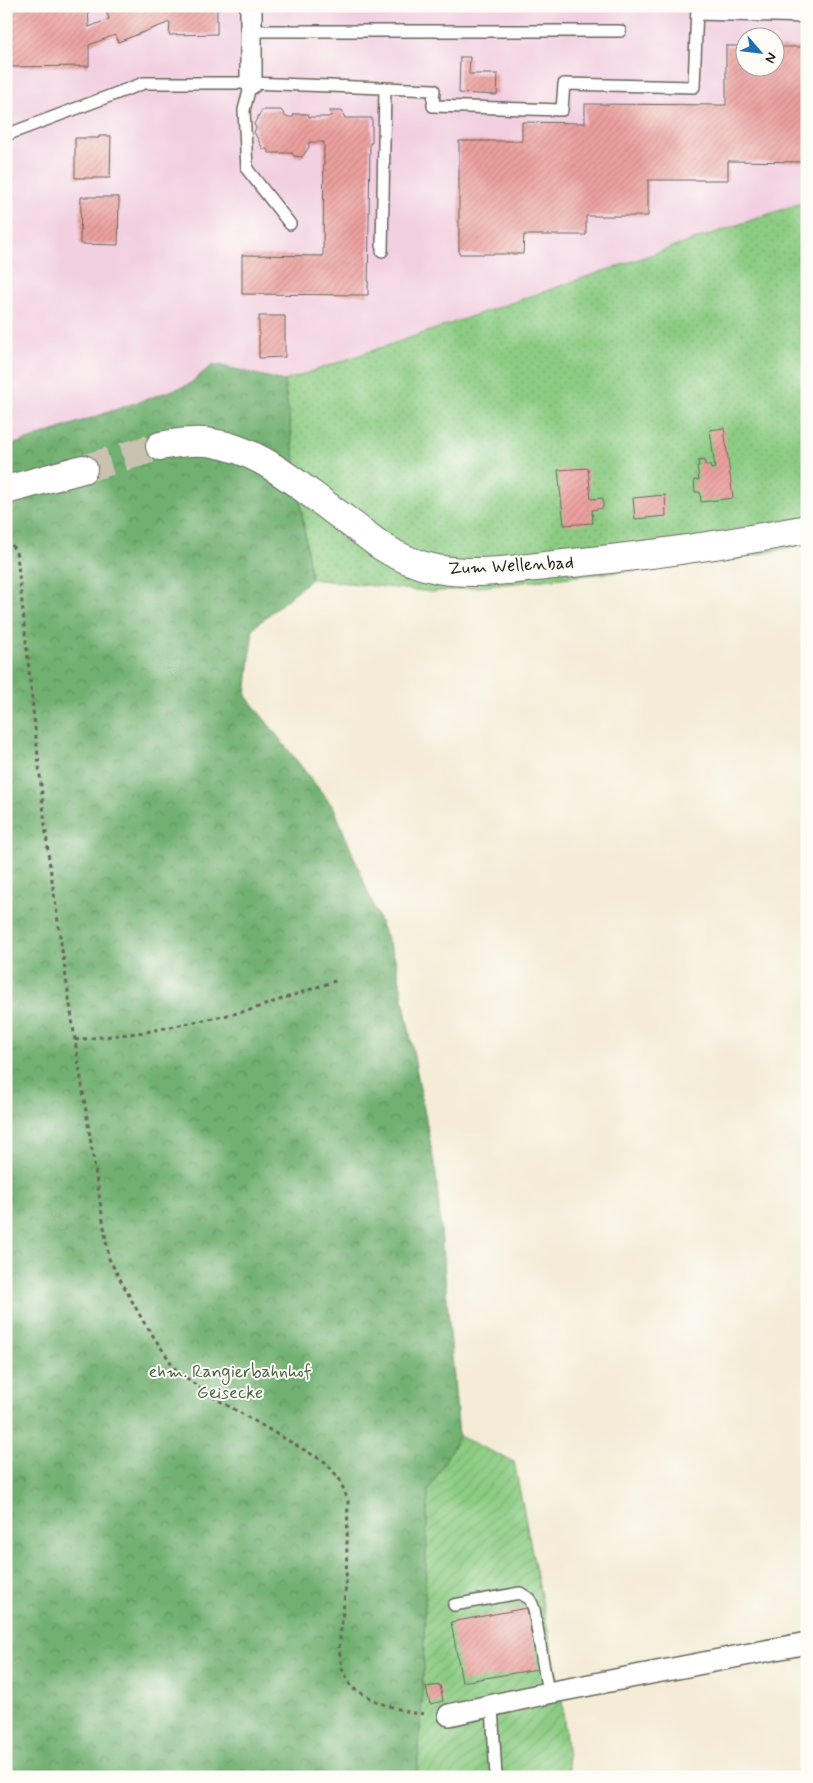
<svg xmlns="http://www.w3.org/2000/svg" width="813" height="1783" viewBox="0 0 813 1783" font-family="Mynerve,sans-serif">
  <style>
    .built { fill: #f2cfe1; fill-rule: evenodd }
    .grass { fill: url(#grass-dots); stroke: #547450 }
    .forest { fill: url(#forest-crowns); stroke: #466646 }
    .garden { fill: url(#garden-furrows); stroke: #547450 }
    .building { fill: url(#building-hatch) }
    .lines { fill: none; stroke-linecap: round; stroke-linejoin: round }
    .secondary-tunnel { stroke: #c9c2b1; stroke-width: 28; stroke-dasharray: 28 14; stroke-linecap: butt }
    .service-casing { stroke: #68655d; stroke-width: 14 }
    .minor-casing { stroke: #68655d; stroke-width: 24 }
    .secondary-casing { stroke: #68655d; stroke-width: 30 }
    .path { stroke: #68655d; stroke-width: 3; stroke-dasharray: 4 4; stroke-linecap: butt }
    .service { stroke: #fff; stroke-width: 11 }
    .minor { stroke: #fff; stroke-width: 21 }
    .secondary { stroke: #fff; stroke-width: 28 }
    .labels { text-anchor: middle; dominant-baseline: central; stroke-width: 4; stroke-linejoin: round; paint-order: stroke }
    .street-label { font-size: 18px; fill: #1c1c1c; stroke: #fdfcf7 }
    .park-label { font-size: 18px; fill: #496245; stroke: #fdfcf7 }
  </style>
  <defs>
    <pattern id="grass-dots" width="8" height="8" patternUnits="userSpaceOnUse" patternTransform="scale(1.25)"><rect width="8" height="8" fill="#8ccc83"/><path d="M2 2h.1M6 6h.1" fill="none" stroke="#78af71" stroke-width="1.8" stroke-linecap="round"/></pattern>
    <pattern id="forest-crowns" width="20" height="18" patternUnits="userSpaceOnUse" patternTransform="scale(1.25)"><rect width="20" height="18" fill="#71b071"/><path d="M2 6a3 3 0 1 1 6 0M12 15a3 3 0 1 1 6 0" fill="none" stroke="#5c8e5c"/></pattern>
    <pattern id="garden-furrows" width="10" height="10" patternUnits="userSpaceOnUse" patternTransform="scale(1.25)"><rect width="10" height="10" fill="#8ccc83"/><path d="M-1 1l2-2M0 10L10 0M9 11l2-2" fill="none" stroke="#78af71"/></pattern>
    <pattern id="building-hatch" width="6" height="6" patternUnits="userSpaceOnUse" patternTransform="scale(1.25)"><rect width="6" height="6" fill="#eba09e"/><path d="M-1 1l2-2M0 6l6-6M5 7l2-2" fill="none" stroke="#c98988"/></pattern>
  </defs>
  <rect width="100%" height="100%" fill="#fdfcf7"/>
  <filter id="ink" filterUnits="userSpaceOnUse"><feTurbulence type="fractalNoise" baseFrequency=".02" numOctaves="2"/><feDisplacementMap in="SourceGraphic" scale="10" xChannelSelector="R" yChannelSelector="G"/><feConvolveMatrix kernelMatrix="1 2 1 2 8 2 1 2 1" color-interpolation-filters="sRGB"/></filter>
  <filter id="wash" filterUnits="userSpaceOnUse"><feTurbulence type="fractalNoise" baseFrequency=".0096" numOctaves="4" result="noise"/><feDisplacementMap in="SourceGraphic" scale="20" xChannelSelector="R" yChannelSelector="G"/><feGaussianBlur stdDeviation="1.12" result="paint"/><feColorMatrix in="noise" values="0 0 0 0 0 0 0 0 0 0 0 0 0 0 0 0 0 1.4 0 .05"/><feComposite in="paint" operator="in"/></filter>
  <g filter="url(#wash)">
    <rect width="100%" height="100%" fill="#f4ecd6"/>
    <!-- built -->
    <path class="built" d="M6,6H807V201L284,380L214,364L188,385L6,447ZM746,38H776V68H746Z"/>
    <!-- grass -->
    <path class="grass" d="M807,201V544L737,559L432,592L311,579L284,381Z"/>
    <!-- forest -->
    <path class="forest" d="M214,364L284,381L311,579L253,628L246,696L334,808L396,961L436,1173L459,1436L428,1492L423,1686L417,1777H6V447L188,385Z"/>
    <!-- garden -->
    <path class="garden" d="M459,1436L514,1462L562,1701L570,1777H417L423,1686L428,1492Z"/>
    <g id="blocks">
      <!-- building -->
      <path class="building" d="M6,6H88L89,27L109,19L105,6H217V34L169,35L170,22L118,42L115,35L89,45V66L6,67Z
        M726,46H746V68H776V47H807V162L728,161V180H648V216H586V235H524L523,254H459V141H522V122L585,123V104L726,105Z
        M460,57H470L469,74H498L497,95L459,93Z
        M262,110H281L286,117H293L294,114H308L309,117H328L332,115L329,111H342L345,118H372V143H370L368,295L242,294V255L323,256L324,142H309V147L302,157L294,156L292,153H269L267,149H263L254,132L256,128L254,124Z
        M99,136H111L110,178H75V138H99Z
        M81,197H119L118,245L80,244Z
        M259,316H285V357L259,358Z
        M724,428L733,498L701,502L700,492H695L694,480H699L697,466H699L698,461L705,460V465H710L711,469L715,468L710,430Z
        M588,468L591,499L603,498V508L592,510L593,523L564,525L558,470Z
        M665,495L666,516L635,519L633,498Z
        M527,1608L538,1669L462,1682L451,1622Z
        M440,1685L443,1701L430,1704L426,1687Z"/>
    </g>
  </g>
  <g filter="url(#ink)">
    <use href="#blocks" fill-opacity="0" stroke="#68655d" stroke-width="1"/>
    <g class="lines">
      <!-- secondary-tunnel -->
      <path class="secondary-tunnel" d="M83,469L160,446"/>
      <defs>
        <path id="service" d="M697,14L807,17
          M251,31H620
          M251,83L244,110L247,169L290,224
          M6,135L144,83H251L434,90L433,106L562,110L564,84L694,87L697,6
          M382,251L385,88
          M454,1605L520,1593L530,1599L534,1609L548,1693
          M492,1706L496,1777"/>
        <path id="minor" d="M251,83V6
          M449,1715L548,1693L807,1643"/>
        <path id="secondary" d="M160,446C177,443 195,440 213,443C251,449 280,471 310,493C334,511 357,528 381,546C398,557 416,565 437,569C475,576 516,569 554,565C639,557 723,545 807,529
          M6,490L83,469"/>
      </defs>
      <!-- service casing -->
      <use href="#service" class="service-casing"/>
      <!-- minor casing -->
      <use href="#minor" class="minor-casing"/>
      <!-- secondary casing -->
      <use href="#secondary" class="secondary-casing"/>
      <!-- path -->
      <path class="path" d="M6,540L11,543L17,555L48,852L75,1040L109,1259L143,1321L176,1370L208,1394L325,1462L339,1478L348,1501L346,1585L339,1647L342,1669L352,1688L380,1703L411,1713L428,1714
        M75,1040L146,1032L247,1011L338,980"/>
      <!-- service -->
      <use href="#service" class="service"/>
      <!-- minor -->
      <use href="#minor" class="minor"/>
      <!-- secondary -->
      <use href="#secondary" class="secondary"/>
    </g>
  </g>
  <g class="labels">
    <!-- street labels -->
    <g class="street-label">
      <text transform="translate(511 566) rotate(-3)">Zum Wellenbad</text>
    </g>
    <!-- park labels -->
    <g class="park-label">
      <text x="230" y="1372">ehm. Rangierbahnhof<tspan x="230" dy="21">Geisecke</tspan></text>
    </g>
  </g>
  <!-- margin -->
  <rect width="813" height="1783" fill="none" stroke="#fdfcf7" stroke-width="25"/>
  <!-- north arrow -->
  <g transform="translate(760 52) rotate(118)"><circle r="24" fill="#fdfcf7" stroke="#a3a29f"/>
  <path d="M0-4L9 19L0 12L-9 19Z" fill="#1f6fb2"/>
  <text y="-8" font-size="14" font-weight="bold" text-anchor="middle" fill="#1c1c1c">N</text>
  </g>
</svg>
